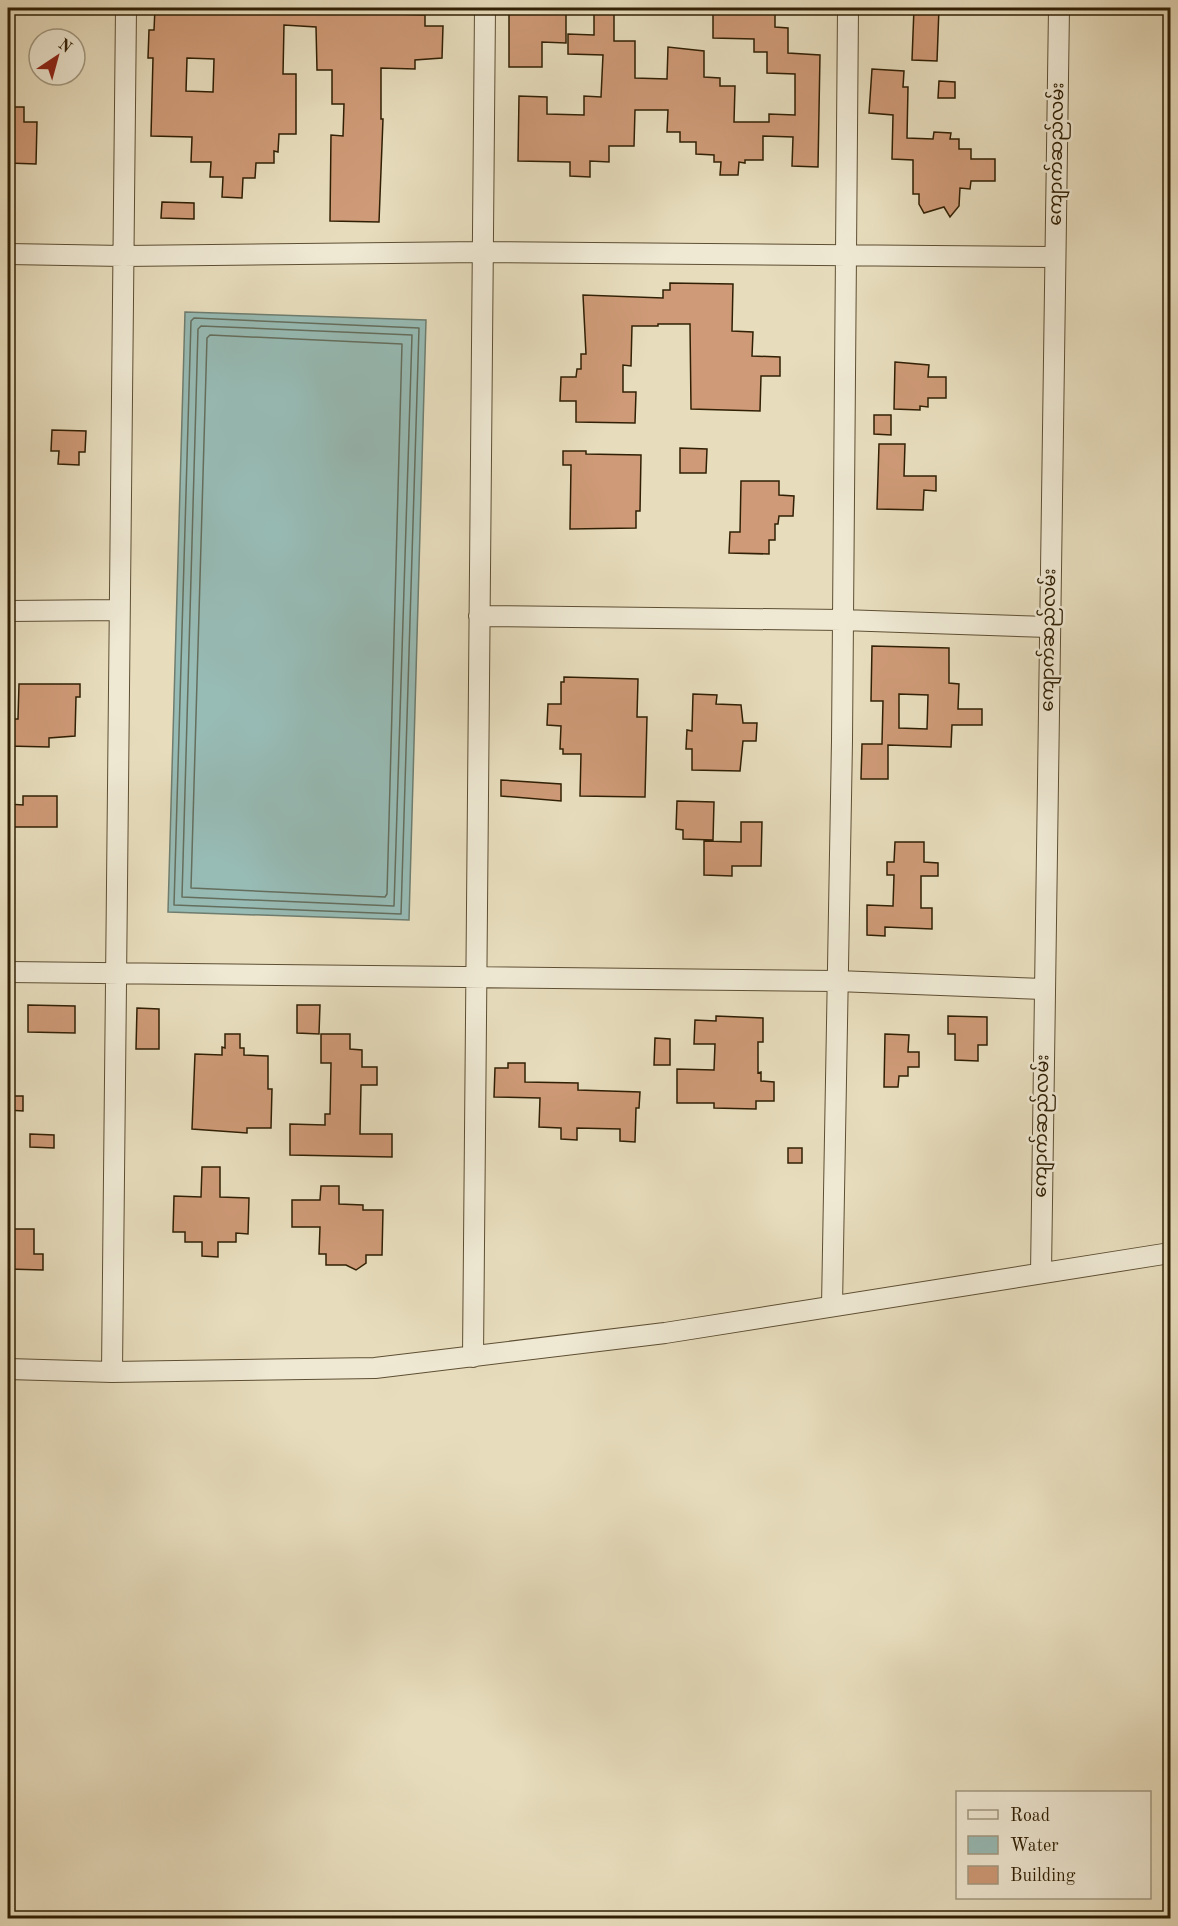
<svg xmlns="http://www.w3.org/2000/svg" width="1178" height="1926" viewBox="0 0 1178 1926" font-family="'Old Standard TT','Noto Sans Myanmar',serif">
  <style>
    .water { fill: #97bbb5; stroke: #6e7d6f; stroke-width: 1.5 }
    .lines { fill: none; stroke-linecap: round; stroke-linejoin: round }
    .shore { stroke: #646e5d; stroke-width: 1.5 }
    .building { fill: #ce9a77; stroke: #312005; stroke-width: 1.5; fill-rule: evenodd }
    .minor-casing { stroke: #5e4f33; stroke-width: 22 }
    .minor { stroke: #efe9d4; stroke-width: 20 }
    .labels { text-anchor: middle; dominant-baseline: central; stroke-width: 5; stroke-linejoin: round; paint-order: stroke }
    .street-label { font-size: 18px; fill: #312005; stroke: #efe9d4 }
  </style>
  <rect width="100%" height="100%" fill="#e7ddbd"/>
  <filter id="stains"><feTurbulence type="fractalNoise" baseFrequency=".00333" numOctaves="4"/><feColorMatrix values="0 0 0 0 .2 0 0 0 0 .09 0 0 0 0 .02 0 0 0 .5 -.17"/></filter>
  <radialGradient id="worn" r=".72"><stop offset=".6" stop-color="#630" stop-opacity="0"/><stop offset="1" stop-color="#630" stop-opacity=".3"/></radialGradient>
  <!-- water -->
  <path class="water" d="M185,312L426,320L409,920L168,912Z"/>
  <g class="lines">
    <!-- shore -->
    <path class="shore" d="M194,318L419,328L401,914L174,905L191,321Z
      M201,326L412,335L394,906L182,897L198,329Z
      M210,335L402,344L387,894L385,897L191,888L207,338Z"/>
  </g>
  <!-- building -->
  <path class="building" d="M155,8H339V13L375,14V8H396V14L425,15V26H443L442,58L415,60V69L381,68V119H383L379,222L330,221L331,135L343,136L344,104H332V70H317L316,27L284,25L283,74H296V134H279L278,152L274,151V163H256L255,178H243L242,198L222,197L223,177H210L211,162H191L192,137L151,136L153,58H148L149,30H154ZM187,58L214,59L213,92L186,91Z
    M594,8H614V41H635V78L667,79L668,47L704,51V77L720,78V86H735L734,122H769V114L795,115V74L767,73V52H754V39L713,38V8H775V27L788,28V53L820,55L818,167L792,166L793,137L763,136V160H745V163L739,162L738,175H720L721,162H714V155L696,154V142H680V132H667L668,110H635L634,146H609V162L590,161V177L570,176V162L518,161L519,96L547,97V114L584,115V96L601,97L603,55L568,54V34L594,35Z
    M914,8H939L937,61L912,60Z
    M509,9L566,11V43L542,42V67H509Z
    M872,69L904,71L903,87H908L907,138L933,139L934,132L951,133L950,139H959V149H971V159H995V181H971L970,189L960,188L959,206L950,217L944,207L924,213L919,204V194H913V160L892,159L893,115L869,113Z
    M939,81L955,82V98H938Z
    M8,107H24V122H37L36,164L8,163Z
    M162,202L194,203V219L161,218Z
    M670,283L733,284L732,331L753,332L752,356L780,357V376H761L760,411L691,409L690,324H658V326H632L631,366L623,365V392H636L635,423L576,422V401H560L561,377H576L577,369H581V354H586L583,295L663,298V290H670Z
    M895,362L929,365L928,377H946V398H928V407L920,406V410L894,409Z
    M874,415H891V435L874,434Z
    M52,430L86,431L85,452H79V465L58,464L59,451H51Z
    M879,444H905L904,476H936V491L924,490L923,510L877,509Z
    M680,448L707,449L706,473H680Z
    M563,451H586V454L641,455L640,511H636V528L570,529L571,465H563Z
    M741,481H779V495L794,496L793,516H779L778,524H775V540H769V554L729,553L730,532H740Z
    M872,646L949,648V683L959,684L958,709H982V725H952L951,747L888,745V779H861L862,744H882L883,701H871ZM899,694L928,695L927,729L899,728Z
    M564,677L638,679L637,717H647L645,797L580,796L581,754H563V749H560L561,726L547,725L548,704H561V682H564Z
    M19,684H80V697H76L75,736L49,738V747L8,746V719H18Z
    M693,694L717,695L716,704L741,705L743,723H757L756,741H743L740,771L692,770V749H686L687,730L692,731Z
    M501,780L561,784V801L501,796Z
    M23,796H57V827H8V804L23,805Z
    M677,801L714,802L713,840L683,839V830L676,829Z
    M741,822H762L761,866H732V876L704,875V841L741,842Z
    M895,842H924V862L938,863V876H921V908H932V929L885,927V936L867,935V905L893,906L894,875H887V862H894Z
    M28,1005L75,1006V1033L28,1032Z
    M297,1005H320L319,1034L297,1033Z
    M137,1008L159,1009V1049H136Z
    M716,1016L763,1018V1042H758V1073L761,1072V1081L774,1082V1101H756V1109L714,1108V1103H677V1069L714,1070L715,1044H694L695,1020L716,1021Z
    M948,1016L987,1017V1045H978V1061L955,1060V1034H948Z
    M225,1034H240V1048H244V1055L268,1056V1089H272L271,1128H247V1133L192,1129L195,1054L222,1055V1047L225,1048Z
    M321,1034H350V1049L362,1050V1067H377V1085H361L360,1134H392V1157L290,1155V1124L325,1125V1114H330L331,1063H321Z
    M885,1034L909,1035L908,1052H919V1067H908V1076H899L898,1087H884Z
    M655,1038L670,1039V1065H654Z
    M508,1063H525V1082L578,1083V1090L640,1092L639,1108H636L635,1142L620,1141V1129L577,1128V1140L561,1139V1128L539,1127L540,1098L494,1097L495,1068H508Z
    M8,1096H23V1111L8,1110Z
    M30,1134L54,1135V1148L30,1147Z
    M788,1148H802V1163H788Z
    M202,1167H220V1197L249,1198L248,1234L236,1233V1242H218V1257L202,1256V1242H185V1232H173L174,1196L201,1197Z
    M321,1186H339V1204L363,1205V1210H383L382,1255H366V1263L356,1270L346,1265H326V1254H319L320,1227H292V1200H320Z
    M8,1229H34V1254H43V1270L8,1269Z"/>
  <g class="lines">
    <defs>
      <path id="minor" d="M8,254L123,256L482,252L1055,257
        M8,611L119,610
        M479,616L842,620L1049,627
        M8,972L837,981L1043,989
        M1041,1273L1059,8
        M832,1306L842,741L848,8
        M473,1357L485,8
        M8,1369L112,1372L375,1368L665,1333L1170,1253
        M112,1372L126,8"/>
    </defs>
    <!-- minor casing -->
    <use href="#minor" class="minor-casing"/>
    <!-- minor -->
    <use href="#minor" class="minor"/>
  </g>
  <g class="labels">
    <!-- street labels -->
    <g class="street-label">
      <text transform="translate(1057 154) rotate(-89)">ကျောက်ဆည်လမ်း</text>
      <text transform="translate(1049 640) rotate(-89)">ကျောက်ဆည်လမ်း</text>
      <text transform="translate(1042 1126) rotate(-89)">ကျောက်ဆည်လမ်း</text>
    </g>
  </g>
  <!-- margin -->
  <rect width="1178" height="1926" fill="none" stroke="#e7ddbd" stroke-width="30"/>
  <rect x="9" y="9" width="1160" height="1908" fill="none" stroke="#312005" stroke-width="3"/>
  <rect x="15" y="15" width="1148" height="1896" fill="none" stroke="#312005" stroke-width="1.5"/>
  <!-- legend -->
  <rect x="956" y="1791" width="195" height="108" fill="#efe9d4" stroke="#a39981" stroke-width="1.5"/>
  <rect x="968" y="1810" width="30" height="9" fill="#efe9d4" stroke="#a39981" stroke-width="1.5"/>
  <text x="1010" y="1821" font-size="18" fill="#312005">Road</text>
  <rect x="968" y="1836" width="30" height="18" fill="#97bbb5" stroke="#a39981" stroke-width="1.5"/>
  <text x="1010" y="1851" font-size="18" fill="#312005">Water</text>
  <rect x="968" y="1866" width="30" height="18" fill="#ce9a77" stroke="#a39981" stroke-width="1.5"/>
  <text x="1010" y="1881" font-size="18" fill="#312005">Building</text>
  <!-- north arrow -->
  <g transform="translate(57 57) rotate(36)"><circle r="28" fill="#efe9d4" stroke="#a39981" stroke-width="1.5"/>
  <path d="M0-4.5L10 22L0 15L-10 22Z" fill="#8f2418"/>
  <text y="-9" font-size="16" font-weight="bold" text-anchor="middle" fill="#312005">N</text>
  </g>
  <rect width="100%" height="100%" filter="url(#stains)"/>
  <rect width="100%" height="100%" fill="url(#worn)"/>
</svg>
